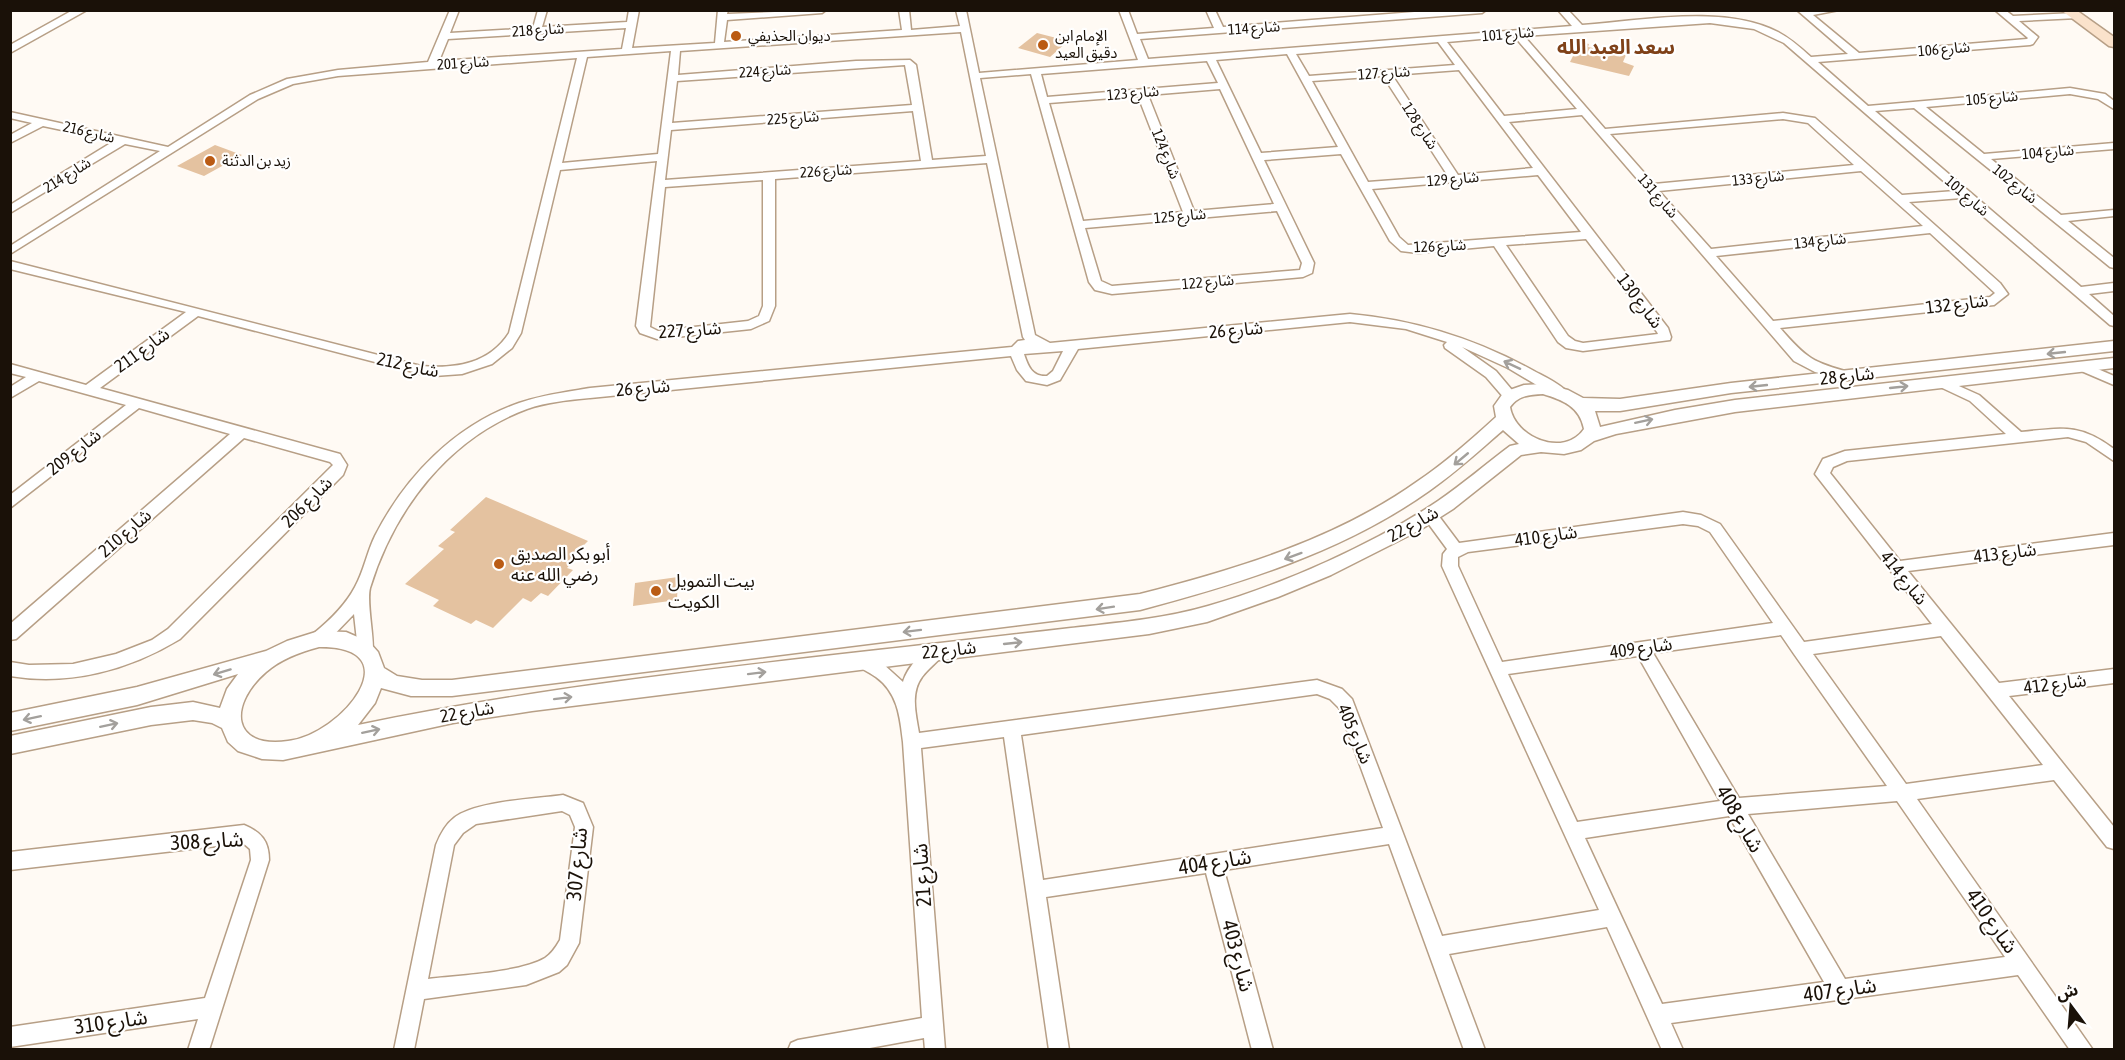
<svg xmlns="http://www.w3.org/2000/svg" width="2125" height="1060" font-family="'Asap Condensed','Noto Sans Arabic',sans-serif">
  <rect width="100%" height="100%" fill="#fffaf4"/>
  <g fill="#e4c2a0">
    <polygon points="1037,33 1068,41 1050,57 1018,48"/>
    <polygon points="1571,40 1589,44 1588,47 1626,55 1623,62 1634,66 1629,76 1570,62 1574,54 1566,50"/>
    <polygon points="215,145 242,155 204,176 177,166"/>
    <polygon points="486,497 588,541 570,559 574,560 567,568 573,570 548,596 541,593 531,602 523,598 493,628 476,620 471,624 433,606 439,600 405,584 444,549 438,546 455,532 450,530"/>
    <polygon points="678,577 677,600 633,606 635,583"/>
  </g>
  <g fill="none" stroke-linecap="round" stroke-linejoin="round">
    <g stroke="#b79f86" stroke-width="3">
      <g id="minor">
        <path d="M450,10H459L450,33L533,28L538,10H547L542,27L627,22L629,10H639L632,48L715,43L718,10H728L727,14L826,10L822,13L727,20L724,42L902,30L899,10H909L911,30L960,26L956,10H966L979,73L1138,60L1119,10H1128L1137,34L1214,28L1206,10H1215L1223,27L1440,10H1486L1482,13L1140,39L1148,59L1572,26L1558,10H1568L1582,25C1640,21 1724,4 1778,32C1791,39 1801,48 1811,57L1848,54L1797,10H1839L1813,15L1859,53L2027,39L2028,38L1995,10H2005L2013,16L2075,13L2078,14V18L2019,21L2038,37L2033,44L2030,45L1818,62L1868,106L2070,88L2105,94L2114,101V109L2098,99L2070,94L1926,107L1984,154L2114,143V149L1991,159L2061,215L2114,210V216L2068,221L2114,258V268L2110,267L1914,108L1875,111L2081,287L2114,283V291L2089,294L2114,316V326L2110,325L1962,198L1909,202L2000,283L2008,294L1994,305L1780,328C1807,359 1812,362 1852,373L1854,376L1847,380L1815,372L1794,361L1582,115L1509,122L1668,328L1671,337L1670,340L1583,351L1566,348L1558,342L1494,246L1418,253L1401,251L1390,241L1341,154L1264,160L1314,263L1312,273L1303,277L1112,294L1095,290L1089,282L1031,74L980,78L1035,335L1050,343L1350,314C1416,320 1476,339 1534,371C1545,377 1561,384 1569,394L1567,397H1557L1508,368L1462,347L1496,371L1517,396L1510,401L1505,399L1486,377L1445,348L1444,345L1447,342L1406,329L1350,322L1078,349L1060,380L1047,385L1026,381L1017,370L1011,356L590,398C569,400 547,402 527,409C449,438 394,509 370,588C366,603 376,646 372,655L366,657L360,655L358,650L354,614L325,644L319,646L313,644L311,639L313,634C329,621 345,606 355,587C364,571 367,552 375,536C405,477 455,425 519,403C542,395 566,392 590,388L1012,347L1018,341L1025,340L1023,337L987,163L775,179V306L769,321L751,329L657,339L640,333L636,326L657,161L560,170L521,333L512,348L492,364L462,374L434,376L421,374L198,316L100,388L340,454L347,465L343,475L180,639C129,670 70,686 10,676V662L29,665L73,664L116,654L152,640L168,629L333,465L330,462L244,438L16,639L10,640V624L230,434L139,408L10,508V495L126,405L39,381L10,398V387L26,377L10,373V364L86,385L186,312L10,269V261L421,366C455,369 489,364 509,333L577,58L338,76L293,84L258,99L10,254V246L160,151L125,144L10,213V205L114,141L43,126L10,143V135L32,123L10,118V112L168,147L250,95L287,79L338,70L428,62ZM1710,23L1754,29L1784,43L1955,191L1902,195L1815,118L1783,113L1605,129L1524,36ZM626,28L622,49L439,61L448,39ZM961,32L986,156L932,160L916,65L910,60L856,61L678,75L680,51ZM1514,36L1577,109L1504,116L1447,42ZM1438,42L1455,65L1309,76L1296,54ZM671,51L658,154L562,163L587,57ZM1287,54L1338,147L1261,153L1216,60ZM1207,61L1218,83L1047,97L1041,74ZM905,65L912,105L672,123L677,81ZM1459,70L1533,168L1458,175L1392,75ZM1383,76L1448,176L1368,182L1312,81ZM1220,89L1274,204L1194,211L1148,95ZM1138,96L1183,212L1083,221L1049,103ZM913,111L921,161L665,180L671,130ZM1783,119L1808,123L1854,165L1654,184L1610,134ZM1861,171L1923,226L1711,249L1659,191ZM1538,175L1581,232L1408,245L1399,237L1372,189ZM763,180V306L759,316L748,321L658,331L650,327L665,187ZM1277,211L1302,263L1300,270L1112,286L1101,281L1085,228ZM1930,233L1995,293L1990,297L1773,321L1716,256ZM1586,239L1657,332L1658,334L1583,343L1575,341L1568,336L1506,245ZM1063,351L1053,371L1047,376C1032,377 1028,366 1024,354Z"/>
        <polygon points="2084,363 2114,376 2114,385 2079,370 2077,367 2079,364"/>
        <path d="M1941,378L1979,395L2021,432C2062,428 2079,423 2114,449V461L2086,442L2068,437L1847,461L1833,467L1830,473L1900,561L2114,533V545L1908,571L1999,683L2114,669V683L2009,696L2114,827V849L2107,847L2054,780L1917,799L2093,1050H2070L2018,975L1671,1023L1683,1050H1662L1607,927L1449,954L1485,1050H1464L1389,844L1224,870L1273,1050H1252L1206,873L1046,897L1069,1050H1049L1004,737L921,748L945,1050H925L924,1038L859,1050H788L791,1043L798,1040L922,1018L903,742C900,717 898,693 876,677C869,672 858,668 854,660L856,655L862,653L882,663L903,682C907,668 927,641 943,646L945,651C940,661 929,667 922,677C910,693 916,715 919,733L1317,680L1342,689L1352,699L1442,936L1599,910L1442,566L1443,554L1447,549L1425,519L1423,515L1425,511H1435L1459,543L1683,512L1701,515L1720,524L1804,642L1932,624L1815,474L1823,459L1845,451L2006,434L1970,401L1936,385L1934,382ZM1683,524L1698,526L1710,532L1773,623L1502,662L1458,566V557L1468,552ZM1781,635L1794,654L1887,786L1739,798L1653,653ZM1941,636L2043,765L1906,784L1813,654ZM1638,656L1720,801L1577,822L1508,674ZM1317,694L1330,699L1339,708L1383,828L1043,880L1021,735ZM1897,801L2005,957L1845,979L1748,814ZM1729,816L1824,982L1662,1004L1585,838Z"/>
        <path d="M563,795L583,803L593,827L579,943L567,965L559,972L526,985L424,999L414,1050H394L436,845C440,835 445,825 454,818C475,801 535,799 563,795ZM562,811L570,815L575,827L560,940C556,947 551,954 545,958C519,973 459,975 428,979L454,845L463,833L476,824Z"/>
        <path d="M244,825C261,832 269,841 269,860L209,1050H188L198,1019L10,1047V1027L205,998L251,860L250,849L243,843L10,870V852Z"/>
      </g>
    </g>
    <g stroke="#b79f86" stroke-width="3">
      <g id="tertiary">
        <polygon points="73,10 87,10 10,53 10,45"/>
        <path d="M2114,341V351L1731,393L1620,411H1595L1600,427L1675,410L1735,400L2114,358V368L1735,412L1616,434L1594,441L1581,450L1564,454L1541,452L1521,455L1453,509L1420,530L1331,575L1278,597L1207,622L1149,634L532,711L453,723L283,760L262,759L238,751L228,742L222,728L212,723L193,720L151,725L10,754V736L151,707L193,702L220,708L227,689L238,674L137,705L10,731V713L137,687L266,651L287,641L319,631L346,632L369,642L378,652L384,668L397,676L422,680H452L1140,594C1237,569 1335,540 1418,481C1446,462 1471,440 1496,417L1494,406L1504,392L1524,385L1543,384L1568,390L1583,398L1620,399L1731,383ZM1543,394C1563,400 1580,407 1584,429C1564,458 1515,438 1510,407C1519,395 1529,395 1543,394ZM1503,430L1519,444L1510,446C1486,464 1463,484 1438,501C1374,544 1282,585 1208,606C1163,619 1116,623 1071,628C1019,634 966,640 914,646C728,667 541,687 358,725L375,703L381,688L411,696H452L1140,610C1241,583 1343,552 1429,491C1456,472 1479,451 1503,430ZM319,647C413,646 342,735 288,741C230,749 229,704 266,672C281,659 300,652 319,647Z"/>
      </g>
    </g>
    <g stroke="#b79f86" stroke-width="3">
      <polygon id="secondary" points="2061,10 2076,10 2114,37 2114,47 2109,46"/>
    </g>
    <use href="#minor" fill="#fff" fill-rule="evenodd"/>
    <use href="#tertiary" fill="#fff" fill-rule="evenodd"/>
    <use href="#secondary" fill="#fae2cb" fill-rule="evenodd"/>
  </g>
  <defs><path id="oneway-shaft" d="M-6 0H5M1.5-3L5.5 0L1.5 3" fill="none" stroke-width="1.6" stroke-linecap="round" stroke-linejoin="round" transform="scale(1.5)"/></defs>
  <g stroke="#a3a09c">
    <use href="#oneway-shaft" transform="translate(2056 353) rotate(174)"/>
    <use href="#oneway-shaft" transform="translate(1512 365) rotate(-155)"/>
    <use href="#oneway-shaft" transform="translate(1758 386) rotate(174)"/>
    <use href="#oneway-shaft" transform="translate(1899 387) rotate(-6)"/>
    <use href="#oneway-shaft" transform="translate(1644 421) rotate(-12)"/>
    <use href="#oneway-shaft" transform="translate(1461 459) rotate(140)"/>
    <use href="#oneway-shaft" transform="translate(1293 556) rotate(160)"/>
    <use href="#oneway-shaft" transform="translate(1105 608) rotate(171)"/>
    <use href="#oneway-shaft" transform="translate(912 631) rotate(173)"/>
    <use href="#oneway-shaft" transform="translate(1013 643) rotate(-6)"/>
    <use href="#oneway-shaft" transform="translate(222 672) rotate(163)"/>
    <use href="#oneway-shaft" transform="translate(757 673) rotate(-7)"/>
    <use href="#oneway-shaft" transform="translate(563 698) rotate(-7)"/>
    <use href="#oneway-shaft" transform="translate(32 718) rotate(168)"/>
    <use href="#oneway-shaft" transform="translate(109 725) rotate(-12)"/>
    <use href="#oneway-shaft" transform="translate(371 731) rotate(-12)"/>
  </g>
  <g fill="#ba5b14" stroke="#fff" stroke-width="2">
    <circle cx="736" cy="36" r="6"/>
    <circle cx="1043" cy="45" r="6"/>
    <circle cx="210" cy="161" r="6"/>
    <circle cx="499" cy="564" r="6"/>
    <circle cx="656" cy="591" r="6"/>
  </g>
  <g text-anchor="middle" stroke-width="4.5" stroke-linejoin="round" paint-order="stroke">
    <g font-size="15" fill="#1a1108" stroke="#fff">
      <text transform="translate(1254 28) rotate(-4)" y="5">شارع 114</text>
      <text transform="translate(538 30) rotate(-4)" y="5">شارع 218</text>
      <text transform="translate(1508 34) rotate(-5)" y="5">شارع 101</text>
      <text transform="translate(1944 49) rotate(-5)" y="5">شارع 106</text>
      <text transform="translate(463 63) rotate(-4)" y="5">شارع 201</text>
      <text transform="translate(765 71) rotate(-4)" y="5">شارع 224</text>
      <text transform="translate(1384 73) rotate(-4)" y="5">شارع 127</text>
      <text transform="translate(1133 93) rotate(-5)" y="5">شارع 123</text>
      <text transform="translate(1992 98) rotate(-5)" y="5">شارع 105</text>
      <text transform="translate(793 118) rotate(-4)" y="5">شارع 225</text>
      <text transform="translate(1420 126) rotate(57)" y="5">شارع 128</text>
      <text transform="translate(89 132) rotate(13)" y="5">شارع 216</text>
      <text transform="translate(2048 152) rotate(-5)" y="5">شارع 104</text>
      <text transform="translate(1166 154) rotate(68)" y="5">شارع 124</text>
      <text transform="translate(826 171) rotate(-4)" y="5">شارع 226</text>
      <text transform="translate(67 175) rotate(-32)" y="5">شارع 214</text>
      <text transform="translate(1758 178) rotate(-6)" y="5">شارع 133</text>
      <text transform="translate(1453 179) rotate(-5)" y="5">شارع 129</text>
      <text transform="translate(2015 184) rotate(39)" y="5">شارع 102</text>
      <text transform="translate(1658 196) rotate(49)" y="5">شارع 131</text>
      <text transform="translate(1967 196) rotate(41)" y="5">شارع 101</text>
      <text transform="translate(1180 216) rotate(-5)" y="5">شارع 125</text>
      <text transform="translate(1820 241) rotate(-6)" y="5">شارع 134</text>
      <text transform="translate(1440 246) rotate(-3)" y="5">شارع 126</text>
      <text transform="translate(1208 282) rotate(-5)" y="5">شارع 122</text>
    </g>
    <g font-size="15" fill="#1a1108" stroke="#fff" text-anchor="start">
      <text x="748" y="41">ديوان الحذيفي</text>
      <text x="1055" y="41">الإمام ابن<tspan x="1055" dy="17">دقيق العيد</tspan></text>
      <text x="222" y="166">زيد بن الدثنة</text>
    </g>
    <g font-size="18" fill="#1a1108" stroke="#fff">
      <text transform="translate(1640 301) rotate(53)" y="6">شارع 130</text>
      <text transform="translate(1957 304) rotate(-7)" y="6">شارع 132</text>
      <text transform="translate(690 330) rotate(-4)" y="6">شارع 227</text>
      <text transform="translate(1236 330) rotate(-5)" y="6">شارع 26</text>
      <text transform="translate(142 350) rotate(-36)" y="6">شارع 211</text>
      <text transform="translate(408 365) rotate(12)" y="6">شارع 212</text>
      <text transform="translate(1847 376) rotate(-6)" y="6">شارع 28</text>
      <text transform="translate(643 388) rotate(-5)" y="6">شارع 26</text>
      <text transform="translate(74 452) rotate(-38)" y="6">شارع 209</text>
      <text transform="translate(307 502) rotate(-45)" y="6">شارع 206</text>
      <text transform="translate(1413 524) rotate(-29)" y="6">شارع 22</text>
      <text transform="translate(125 533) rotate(-41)" y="6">شارع 210</text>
      <text transform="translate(1546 536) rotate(-8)" y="6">شارع 410</text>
      <text transform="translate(2005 553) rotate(-7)" y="6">شارع 413</text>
      <text transform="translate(1904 578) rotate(51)" y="6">شارع 414</text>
      <text transform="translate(1641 648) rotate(-8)" y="6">شارع 409</text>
      <text transform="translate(949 650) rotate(-6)" y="6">شارع 22</text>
      <text transform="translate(2055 684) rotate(-7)" y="6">شارع 412</text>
      <text transform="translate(467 712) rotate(-10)" y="6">شارع 22</text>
      <text transform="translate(1355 734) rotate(67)" y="6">شارع 405</text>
    </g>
    <g font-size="18" fill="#1a1108" stroke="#fff" text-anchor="start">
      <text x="511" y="560">أبو بكر الصديق<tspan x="511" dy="21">رضي الله عنه</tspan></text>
      <text x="668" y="587">بيت التمويل<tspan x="668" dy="21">الكويت</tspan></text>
    </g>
    <g font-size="20" font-weight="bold" fill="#7f4118" stroke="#fff">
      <text x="1616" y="54">سعد العبد الله</text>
    </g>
    <g font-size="21" fill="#1a1108" stroke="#fff">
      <text transform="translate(1740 819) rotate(60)" y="7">شارع 408</text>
      <text transform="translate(207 841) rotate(-3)" y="7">شارع 308</text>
      <text transform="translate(1215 862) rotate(-9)" y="7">شارع 404</text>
      <text transform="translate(577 864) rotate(-85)" y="7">شارع 307</text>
      <text transform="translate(922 875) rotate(-94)" y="7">شارع 21</text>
      <text transform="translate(1992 921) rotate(55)" y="7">شارع 410</text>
      <text transform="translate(1238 956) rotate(75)" y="7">شارع 403</text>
      <text transform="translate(1840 990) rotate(-8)" y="7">شارع 407</text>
      <text transform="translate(111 1022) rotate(-8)" y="7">شارع 310</text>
    </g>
  </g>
  <rect width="2125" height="1060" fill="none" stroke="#1a1108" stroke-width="24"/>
  <g transform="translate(2071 1006) rotate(344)" stroke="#ffffff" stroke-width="4.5" paint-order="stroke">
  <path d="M0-4.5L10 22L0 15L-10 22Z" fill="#1a1108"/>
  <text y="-9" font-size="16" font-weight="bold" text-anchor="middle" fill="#1a1108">ش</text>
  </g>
</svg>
